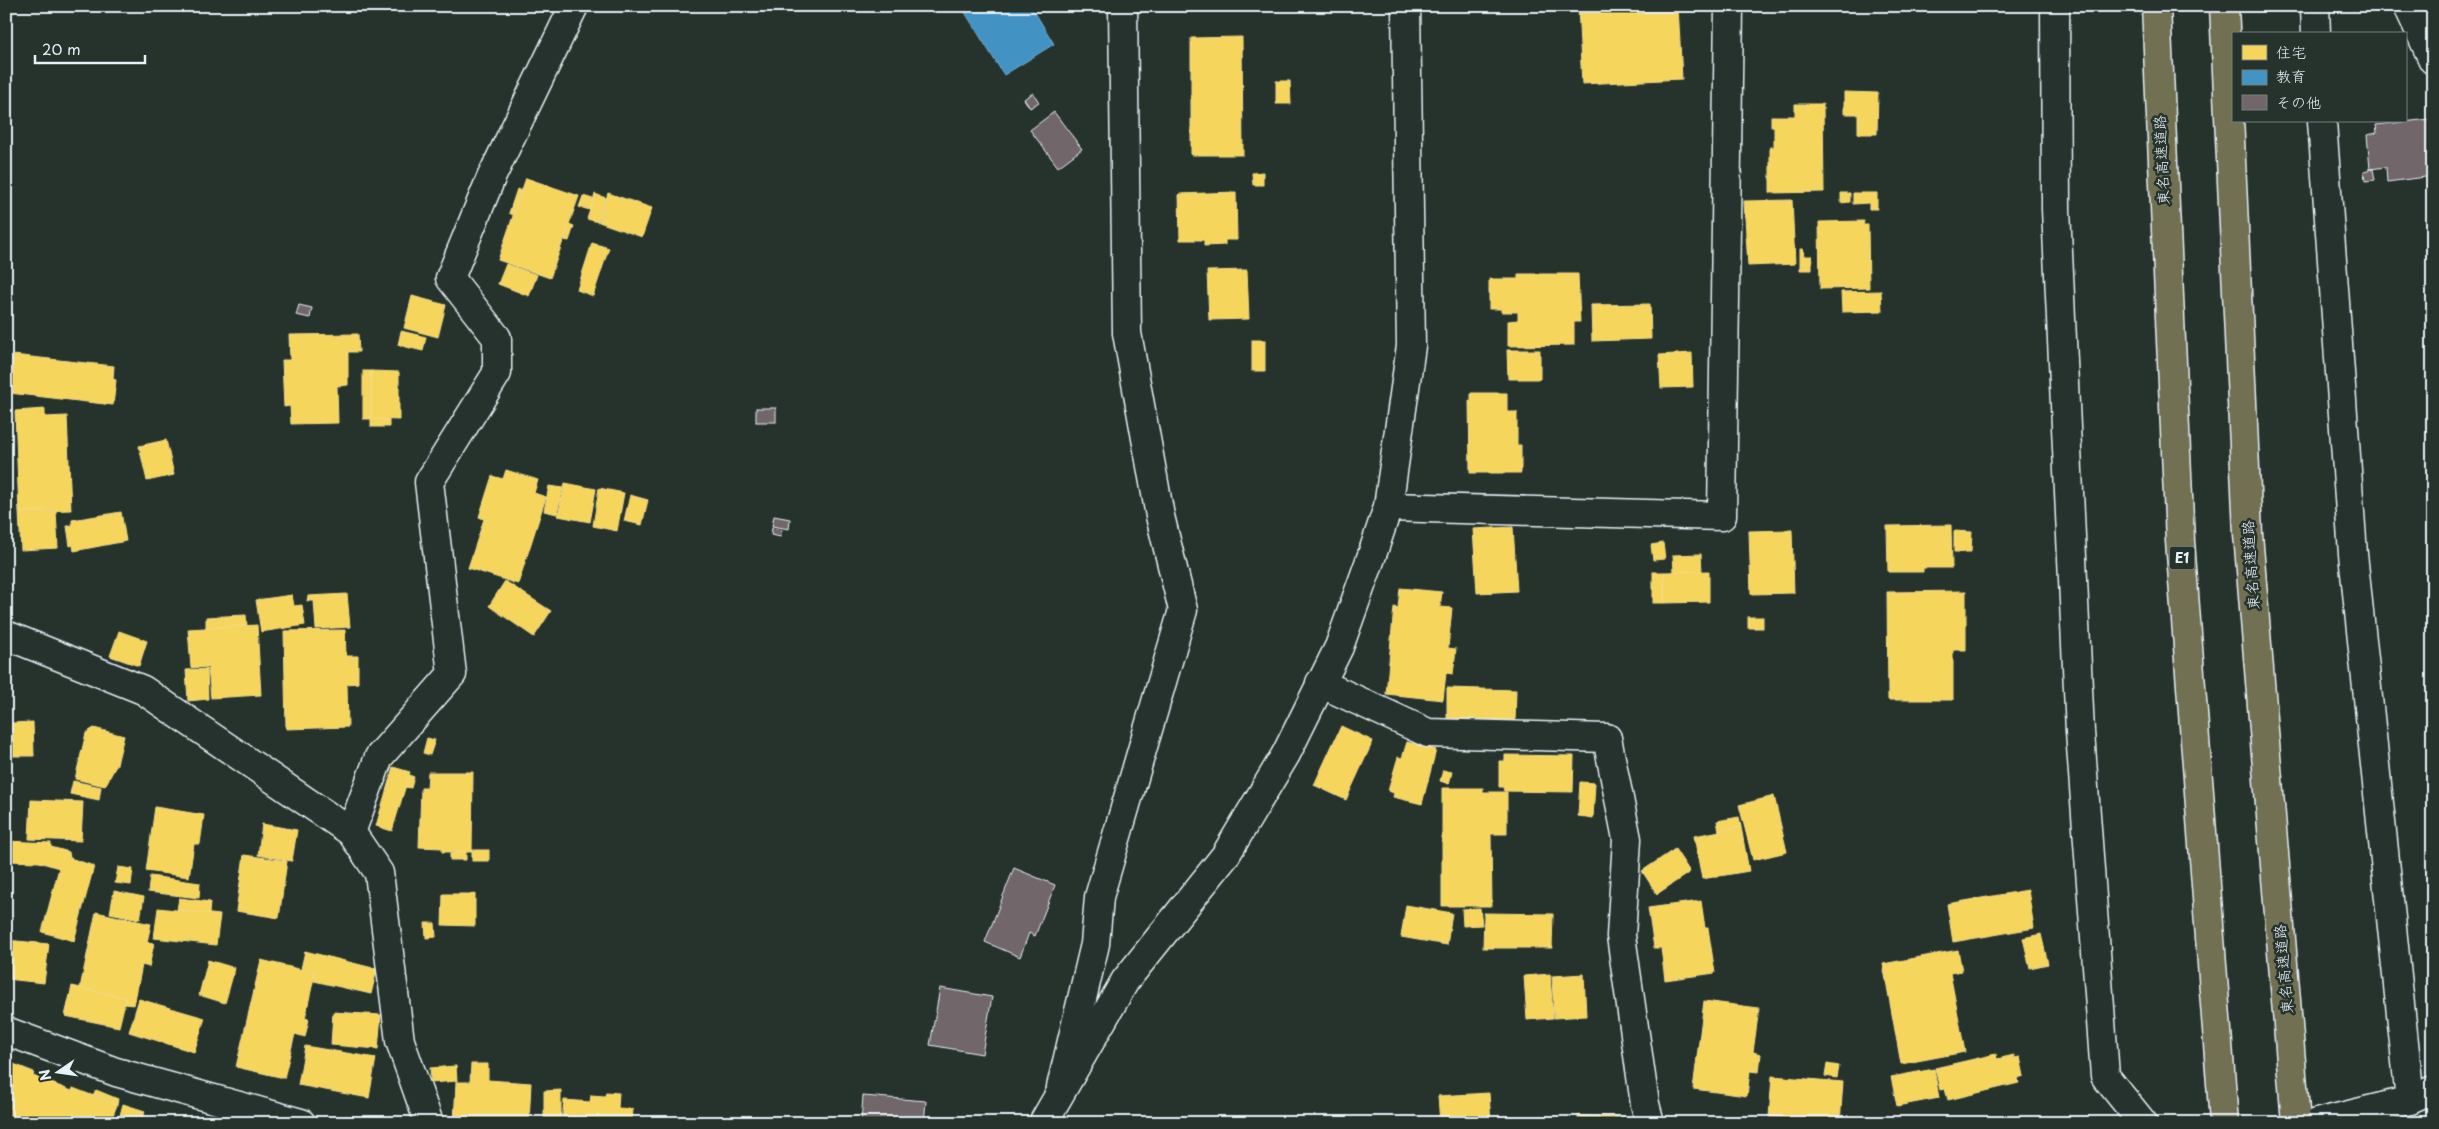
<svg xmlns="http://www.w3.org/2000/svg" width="2439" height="1129" font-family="'Playpen Sans','Klee One',sans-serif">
  <rect width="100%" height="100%" fill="#26332d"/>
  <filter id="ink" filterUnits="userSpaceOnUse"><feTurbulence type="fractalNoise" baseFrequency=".02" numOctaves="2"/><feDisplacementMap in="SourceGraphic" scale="10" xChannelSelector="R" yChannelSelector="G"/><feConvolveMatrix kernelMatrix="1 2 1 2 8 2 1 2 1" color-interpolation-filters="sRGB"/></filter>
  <g filter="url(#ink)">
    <g fill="#f6d55c" stroke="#f2dd8b">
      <polygon points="1578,6 1678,6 1682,79 1582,84"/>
      <polygon points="1242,37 1243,155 1191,155 1191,38"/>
      <polygon points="1276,81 1290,81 1291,104 1276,104"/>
      <polygon points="1844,92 1878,93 1877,134 1858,134 1858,114 1844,114"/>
      <polygon points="1795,104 1823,104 1824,192 1770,193 1770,147 1774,147 1774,127 1771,127 1771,116 1795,116"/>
      <polygon points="1263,172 1263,185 1253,185 1252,173"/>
      <polygon points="526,178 579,196 550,278 498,260"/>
      <polygon points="517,189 521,191 513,215 509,213"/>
      <polygon points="1236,192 1237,240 1225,240 1225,245 1204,246 1204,240 1180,240 1179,194"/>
      <polygon points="608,193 652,208 642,237 599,222"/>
      <polygon points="1841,193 1850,193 1850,202 1841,203"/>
      <polygon points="1853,193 1877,193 1877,209 1869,209 1869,203 1853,204"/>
      <polygon points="595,194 606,198 598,222 587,219"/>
      <polygon points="583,196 593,199 590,210 579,207"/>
      <polygon points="1792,200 1795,264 1748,266 1744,201"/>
      <polygon points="1864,221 1863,225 1868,225 1869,288 1820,289 1819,222"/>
      <polygon points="569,224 574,226 569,241 564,240"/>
      <polygon points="592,243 609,248 593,296 577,290"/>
      <polygon points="1800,249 1803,249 1804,256 1812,256 1812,270 1800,270"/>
      <polygon points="506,264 537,275 529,296 498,284"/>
      <polygon points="1247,270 1249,319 1209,320 1207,271"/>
      <polygon points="1518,274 1578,274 1580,322 1574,322 1574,345 1508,346 1508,321 1518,320 1518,312 1501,312 1501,309 1489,309 1489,279 1518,279"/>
      <polygon points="1881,291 1882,311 1842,312 1841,292"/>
      <polygon points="412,296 446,305 438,337 404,328"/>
      <polygon points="1650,304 1651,339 1592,341 1591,305"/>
      <polygon points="401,331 426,337 423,351 398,345"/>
      <polygon points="358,334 359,352 348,352 348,385 337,386 338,423 291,424 290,406 284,407 282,360 290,360 289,335"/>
      <rect x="1252" y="340" width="13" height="31"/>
      <polygon points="1507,350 1540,350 1540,379 1508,379"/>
      <polygon points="1692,353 1693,387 1661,388 1659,355"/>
      <polygon points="13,355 114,366 113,379 116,380 113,405 9,393"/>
      <rect x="363" y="371" width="8" height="48"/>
      <polygon points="371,371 399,372 399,420 371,419"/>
      <polygon points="1471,393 1507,393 1507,412 1517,412 1517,445 1521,445 1521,473 1470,473 1469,400 1471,401"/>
      <polygon points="45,409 45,417 67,416 71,510 19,512 15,411"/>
      <polygon points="371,419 389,420 389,427 371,427"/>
      <polygon points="166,440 174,475 147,481 139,446"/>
      <polygon points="506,470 538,480 534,493 546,497 518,584 468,568 484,519 479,517 492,476 503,479"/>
      <polygon points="565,483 596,489 590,522 558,516"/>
      <polygon points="549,486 563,488 557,514 544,511"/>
      <polygon points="599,488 624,493 617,531 593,526"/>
      <polygon points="630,495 648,500 642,525 624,521"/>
      <polygon points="56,511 58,548 21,550 19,512"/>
      <polygon points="121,512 126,541 74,551 73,545 70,546 67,526 72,526 72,520"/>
      <polygon points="1951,525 1952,568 1923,568 1923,572 1888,572 1887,526"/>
      <polygon points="1513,527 1517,591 1477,593 1473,529"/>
      <polygon points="1792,530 1794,593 1751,594 1749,531"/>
      <polygon points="1954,531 1972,532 1971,552 1954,552"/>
      <polygon points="1663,543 1665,559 1653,560 1651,545"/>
      <polygon points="1701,554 1702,572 1674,572 1673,555"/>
      <polygon points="1709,571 1709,602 1664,603 1664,572"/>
      <rect x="1653" y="572" width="11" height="31"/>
      <polygon points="505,581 551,611 534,637 489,606"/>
      <polygon points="1400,588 1442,592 1440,607 1452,608 1448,648 1456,649 1453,674 1446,673 1443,700 1386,694 1394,607 1398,608"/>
      <polygon points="1966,591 1966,650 1953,650 1953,700 1888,700 1887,592"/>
      <polygon points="347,594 350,627 316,629 314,601 307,601 308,596"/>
      <polygon points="292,595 294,606 302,605 305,625 261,632 256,600"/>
      <polygon points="246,615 247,626 206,628 206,617"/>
      <rect x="1748" y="617" width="15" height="11"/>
      <polygon points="257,625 261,695 211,698 208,667 191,668 188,629"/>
      <polygon points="345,630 346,656 358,656 358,683 347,684 348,727 286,729 284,631"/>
      <polygon points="119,631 147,641 139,666 110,656"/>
      <polygon points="207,669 208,699 188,701 186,670"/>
      <polygon points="1447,688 1516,690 1515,722 1447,719"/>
      <polygon points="33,722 34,756 12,756 12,723"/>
      <polygon points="1341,726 1373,741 1346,800 1314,785"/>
      <polygon points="94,728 124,736 117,764 105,786 75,779 86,733"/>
      <polygon points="427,738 435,740 430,755 423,753"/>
      <polygon points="1407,742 1436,750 1422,804 1393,797 1394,793 1388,791 1398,757 1402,758"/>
      <polygon points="1505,755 1574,756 1573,792 1504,791 1503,787 1499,787 1499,761 1505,761"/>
      <polygon points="393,767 410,772 392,831 376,826"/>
      <polygon points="6,770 9,770 6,827"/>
      <polygon points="1443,770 1452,772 1449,784 1440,781"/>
      <polygon points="428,772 473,772 472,852 442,852 442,848 419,847 421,788 427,788"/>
      <polygon points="409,775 414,777 411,788 405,787"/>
      <polygon points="73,781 101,787 99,800 70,794"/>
      <polygon points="1580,782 1595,783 1593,818 1578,816"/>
      <polygon points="1442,788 1483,788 1483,792 1507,792 1507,834 1491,834 1492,906 1442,906"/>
      <polygon points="1774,796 1787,852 1753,860 1739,805"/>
      <polygon points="31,800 83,802 81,841 29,839"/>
      <polygon points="155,807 204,815 200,844 194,844 189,877 146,871"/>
      <polygon points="1739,817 1741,827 1719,831 1717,821"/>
      <polygon points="262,824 297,830 292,861 258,855"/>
      <polygon points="1741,827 1749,871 1702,879 1694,836"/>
      <polygon points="6,841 51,843 51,847 69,852 70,858 94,866 74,941 42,932 59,868 39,862 6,861"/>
      <polygon points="1675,849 1690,872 1657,894 1642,871"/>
      <rect x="472" y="850" width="17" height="11"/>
      <polygon points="466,852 466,860 450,860 450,853"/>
      <polygon points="244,855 287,861 279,918 236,911"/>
      <polygon points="118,867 133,869 131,885 115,883"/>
      <polygon points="150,876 200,883 199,898 148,892"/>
      <polygon points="2028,890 2034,928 1953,942 1947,904"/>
      <polygon points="114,891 144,897 140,919 110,913"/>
      <polygon points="443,894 475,894 475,926 442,925"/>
      <polygon points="179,898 210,902 209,914 177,910"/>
      <polygon points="1701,901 1705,928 1708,928 1715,973 1665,980 1661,948 1654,948 1648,908"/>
      <polygon points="1406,905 1452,913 1447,945 1401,937"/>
      <polygon points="158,908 220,915 216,945 154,938"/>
      <polygon points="1480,908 1482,925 1463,926 1462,909"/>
      <polygon points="96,912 151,924 147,942 154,943 149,967 142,965 134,1005 124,1004 126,998 80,988"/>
      <polygon points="1484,913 1553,914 1552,948 1483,948"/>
      <polygon points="425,923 435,923 436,937 426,938"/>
      <polygon points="2041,934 2048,964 2030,968 2023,938"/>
      <polygon points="6,940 49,944 44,983 6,979"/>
      <polygon points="1958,950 1962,971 1950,973 1965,1052 1901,1064 1883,964"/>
      <polygon points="305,951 377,969 371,994 314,981 315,973 301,969"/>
      <polygon points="208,960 235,968 225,1003 199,995"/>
      <polygon points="261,960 315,973 305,1018 309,1019 305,1037 295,1034 284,1078 236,1067"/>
      <polygon points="1550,974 1553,1018 1527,1020 1524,976"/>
      <polygon points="1584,974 1586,1016 1554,1018 1552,976"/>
      <polygon points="72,986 126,998 119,1027 65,1016"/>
      <polygon points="139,999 205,1018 194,1052 129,1032"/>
      <polygon points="1704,1001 1759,1008 1753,1052 1761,1054 1759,1072 1750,1071 1747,1096 1693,1089"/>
      <polygon points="333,1012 381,1015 378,1049 331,1045"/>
      <polygon points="305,1046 376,1058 369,1098 298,1085"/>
      <polygon points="1996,1054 1997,1059 2014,1055 2014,1058 2020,1057 2024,1076 2018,1078 2019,1083 1948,1100 1945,1089 1940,1090 1935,1068"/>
      <polygon points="6,1061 34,1072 33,1076 72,1091 73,1088 117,1105 110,1123 6,1123"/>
      <polygon points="471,1064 488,1064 488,1080 531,1083 529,1123 454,1123 456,1082 470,1082"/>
      <polygon points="1827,1064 1839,1066 1837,1078 1825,1076"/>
      <polygon points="456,1066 457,1081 431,1083 430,1068"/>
      <polygon points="1934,1069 1939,1098 1897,1106 1891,1077"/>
      <polygon points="1772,1076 1843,1082 1840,1123 1769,1117"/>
      <polygon points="96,1090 118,1099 117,1105 93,1095"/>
      <polygon points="561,1090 561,1123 544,1123 544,1091"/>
      <polygon points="606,1092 619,1093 618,1108 633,1109 632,1123 562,1123 564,1100 590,1102 591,1095 605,1096"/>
      <polygon points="1489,1093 1491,1123 1440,1123 1438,1096"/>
      <polygon points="123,1104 145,1111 142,1123 118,1123"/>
      <polygon points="1578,1116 1626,1117 1626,1123 1578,1123"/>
    </g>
    <polygon fill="#4393c3" stroke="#74afd3" points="961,6 1031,6 1054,44 1004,75"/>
    <g fill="#71666a" stroke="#e8f1f8">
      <polygon points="1033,93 1039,102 1030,108 1024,99"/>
      <polygon points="1054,112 1082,149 1058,167 1030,130"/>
      <polygon points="2430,119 2433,132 2433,176 2387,182 2386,167 2370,169 2367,135 2377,133 2376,125"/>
      <polygon points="2373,169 2375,180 2365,181 2364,171"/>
      <polygon points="299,305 312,308 310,318 296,315"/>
      <rect x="756" y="408" width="20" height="14"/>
      <polygon points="774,516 790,519 789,529 772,526"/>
      <polygon points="772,528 782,530 781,537 771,535"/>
      <polygon points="1014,868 1055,885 1035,936 1029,933 1020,957 985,942"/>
      <polygon points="940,988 992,997 982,1054 930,1045"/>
      <polygon points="863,1096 926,1101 924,1123 861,1123"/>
    </g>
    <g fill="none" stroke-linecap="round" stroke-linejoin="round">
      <g stroke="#e8f1f8" stroke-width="31">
        <g id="street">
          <polyline points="2055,6 2056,209 2080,732 2105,1076 2143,1123"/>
          <polyline points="2315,6 2316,34"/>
          <polyline points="2408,6 2433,60"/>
          <polyline points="2322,121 2353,554 2410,1100"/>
          <polyline points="1388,507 1722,516 1729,6"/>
          <polyline points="6,635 143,690 351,832 379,873 400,1041 429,1123"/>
          <polyline points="1320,683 1428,733 1607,738 1627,839 1621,936 1645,1104 1650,1123"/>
          <polyline points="351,832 379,757 452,674 429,482 497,373 497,338 450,278 491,178 574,6"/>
          <polyline points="1061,1087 1095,944 1099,897 1183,610 1160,516 1127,333 1123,6"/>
        </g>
      </g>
      <g stroke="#e8f1f8" stroke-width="31">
        <g id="secondary">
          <polyline points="6,1031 116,1072 301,1123"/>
          <polyline points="1043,1123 1125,981 1225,856 1286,754 1339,647 1372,555 1388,507 1411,346 1406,6"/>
          <polyline points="2316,1123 2410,1100 2433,1090"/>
        </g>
      </g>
      <g stroke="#e8f1f8" stroke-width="31">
        <g id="highway">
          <polyline points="2156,6 2180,541 2224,1123"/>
          <polyline points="2224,6 2248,534 2296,1123"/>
        </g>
      </g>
      <use href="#street" stroke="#26332d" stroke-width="28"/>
      <use href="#secondary" stroke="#26332d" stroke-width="28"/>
      <use href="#highway" stroke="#716f52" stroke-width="28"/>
    </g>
  </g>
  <g text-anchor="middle" stroke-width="5" stroke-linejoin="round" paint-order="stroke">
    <rect fill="#26332d" stroke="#aeb8bb" stroke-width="1" x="2169.5" y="546.5" width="25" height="23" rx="4"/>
    <g font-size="14" font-weight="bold" fill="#e8f1f8">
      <text x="2182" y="563">E1</text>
    </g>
    <g font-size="15" fill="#e8f1f8" stroke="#26332d">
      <text transform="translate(2162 160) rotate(-93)" y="5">東名高速道路</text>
      <text transform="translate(2251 565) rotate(-94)" y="5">東名高速道路</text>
      <text transform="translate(2284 969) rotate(-95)" y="5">東名高速道路</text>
    </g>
  </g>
  <rect width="2439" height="1129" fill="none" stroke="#26332d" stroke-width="25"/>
  <rect x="12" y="12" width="2414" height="1104" fill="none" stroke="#e8f1f8" stroke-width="2" filter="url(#ink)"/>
  <rect x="2232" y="32" width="175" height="90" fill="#26332d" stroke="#747f7e"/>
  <rect x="2242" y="45" width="25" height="15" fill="#f6d55c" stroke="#747f7e"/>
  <text x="2276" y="58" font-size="15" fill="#e8f1f8">住宅</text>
  <rect x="2242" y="70" width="25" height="15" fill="#4393c3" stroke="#747f7e"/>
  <text x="2276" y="82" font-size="15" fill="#e8f1f8">教育</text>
  <rect x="2242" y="95" width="25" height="15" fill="#71666a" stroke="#747f7e"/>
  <text x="2276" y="108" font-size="15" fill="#e8f1f8">その他</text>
  <g transform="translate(58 1072) rotate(257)" stroke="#26332d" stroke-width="4" paint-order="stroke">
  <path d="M0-4L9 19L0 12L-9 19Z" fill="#e8f1f8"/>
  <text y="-8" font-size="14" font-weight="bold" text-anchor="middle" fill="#e8f1f8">N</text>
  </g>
  <path d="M35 55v8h110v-8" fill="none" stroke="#e8f1f8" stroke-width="2.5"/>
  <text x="42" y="55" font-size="15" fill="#e8f1f8" stroke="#26332d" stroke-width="4" paint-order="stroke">20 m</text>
</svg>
